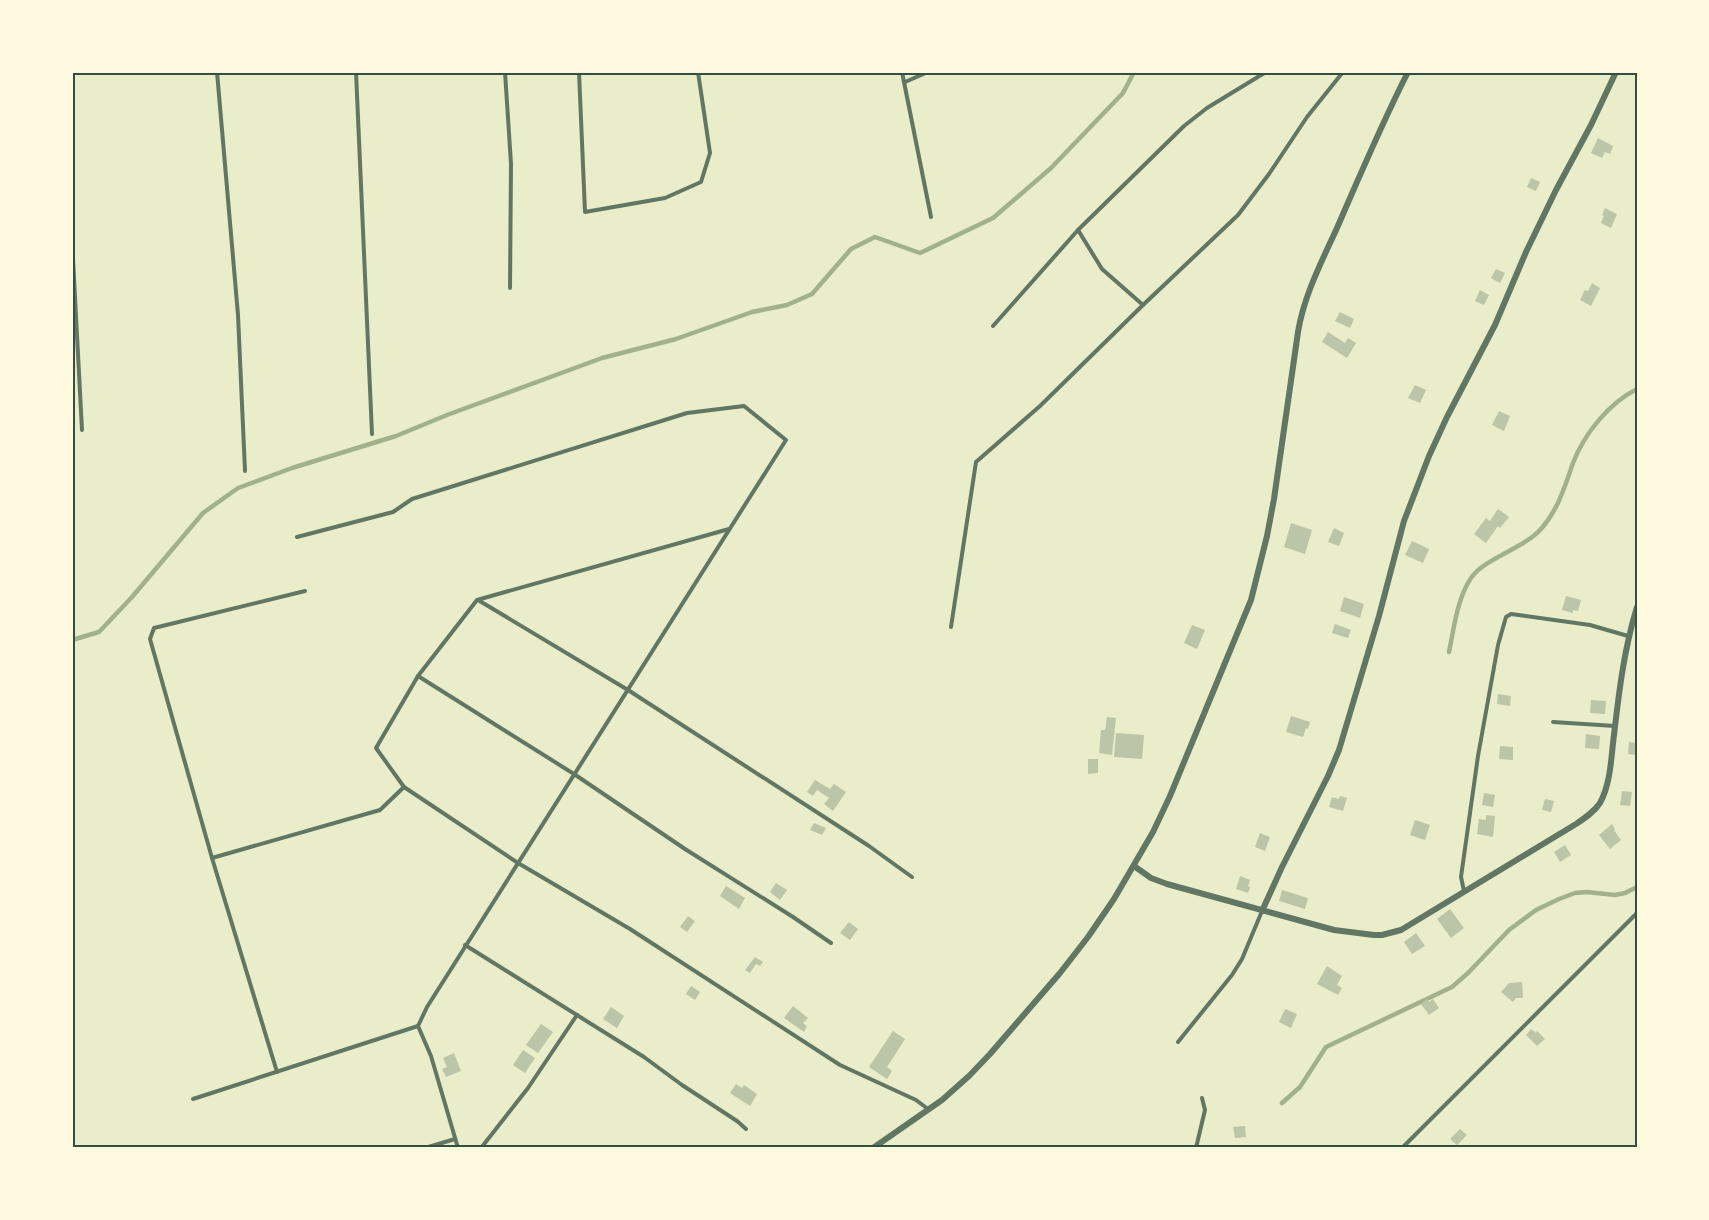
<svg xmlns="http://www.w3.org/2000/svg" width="1709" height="1220" font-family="'DM Sans',sans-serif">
  <rect width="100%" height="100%" fill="#e9edc9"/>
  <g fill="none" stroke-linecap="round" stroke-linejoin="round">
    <g stroke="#a3b18a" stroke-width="4.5">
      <polyline points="72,640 99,632 132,597 203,513 238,488 292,468 396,436 447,415 602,358 676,339 752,312 787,305 812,294 851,249 875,237 920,253 993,218 1051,168 1123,93 1134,72"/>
      <path d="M1449,652C1454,628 1457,599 1471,578C1485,558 1523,549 1541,529C1558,510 1565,486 1573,463C1584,434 1609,403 1637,389"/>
      <polyline points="1282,1103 1300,1087 1326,1047 1452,987 1468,973 1509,930 1536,910 1559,899 1575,893 1587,892 1615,895 1625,893 1637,887"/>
    </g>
  </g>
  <g fill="#bcc5a7">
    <polygon points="1598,138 1613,146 1610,154 1605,152 1602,158 1591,153"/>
    <polygon points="1531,178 1540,182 1536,191 1527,187"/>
    <polygon points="1605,208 1617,214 1611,228 1601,223 1604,216 1602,215"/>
    <polygon points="1496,269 1505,273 1500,283 1491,278"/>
    <polygon points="1592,283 1600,288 1591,306 1580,300 1585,290 1588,291"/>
    <polygon points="1480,290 1489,295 1484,305 1475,301"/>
    <polygon points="1340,312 1354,319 1350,328 1335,321"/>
    <polygon points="1328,332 1345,343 1348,338 1356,343 1347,358 1322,342"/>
    <polygon points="1415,385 1426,390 1420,403 1408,398"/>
    <polygon points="1499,411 1510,416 1504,431 1492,425"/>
    <polygon points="1498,509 1509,517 1500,528 1498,526 1486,543 1474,534 1486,518 1490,521"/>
    <polygon points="1291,523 1312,530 1305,554 1284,547"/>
    <polygon points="1334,528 1344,533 1339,546 1328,542"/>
    <polygon points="1412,541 1429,549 1423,563 1405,555"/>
    <polygon points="1566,596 1581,600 1578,611 1573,610 1573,613 1562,610"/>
    <polygon points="1344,597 1364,604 1360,618 1340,611"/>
    <polygon points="1335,624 1351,630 1348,638 1332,633"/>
    <polygon points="1192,625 1205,630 1197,649 1184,643"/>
    <polygon points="1498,694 1511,696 1510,706 1497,704"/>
    <polygon points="1591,700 1606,701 1605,714 1590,713"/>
    <polygon points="1291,716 1310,722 1308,729 1306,728 1303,737 1286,732"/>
    <polygon points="1107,717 1116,718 1112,755 1099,753 1101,730 1105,730"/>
    <polygon points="1116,733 1144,735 1142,759 1114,757"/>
    <polygon points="1586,734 1600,736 1599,749 1585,748"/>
    <polygon points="1629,742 1637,743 1637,755 1628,754"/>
    <polygon points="1500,746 1513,747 1513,760 1499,759"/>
    <polygon points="1088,759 1098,759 1098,773 1088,774"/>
    <polygon points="815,780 830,789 834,784 846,792 833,811 824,804 829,798 817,790 813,796 807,792"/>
    <polygon points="1622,791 1632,792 1630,806 1620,805"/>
    <polygon points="1484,793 1495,795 1493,807 1482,805"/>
    <polygon points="1340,796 1347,798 1343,811 1329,807 1332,797 1339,799"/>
    <polygon points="1545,799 1554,801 1551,812 1542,810"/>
    <polygon points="1486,815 1495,816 1493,837 1477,834 1479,819 1486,820"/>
    <polygon points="1415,820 1430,825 1425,840 1410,835"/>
    <polygon points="814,823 826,828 822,835 810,830"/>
    <polygon points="1612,824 1615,829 1614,830 1621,840 1610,849 1599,835"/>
    <polygon points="1260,833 1270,837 1265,851 1255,847"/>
    <polygon points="1565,845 1571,855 1560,862 1554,852"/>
    <polygon points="1240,876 1250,880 1248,886 1250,887 1248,893 1236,889"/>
    <polygon points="776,883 787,890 780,900 770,892"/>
    <polygon points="726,886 745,898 739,909 720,896"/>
    <polygon points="1282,890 1308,898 1305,909 1279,901"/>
    <polygon points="1450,909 1464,928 1451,938 1437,919"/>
    <polygon points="688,916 695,921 687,932 680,927"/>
    <polygon points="849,922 858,929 850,940 840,933"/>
    <polygon points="1416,933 1425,946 1412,954 1404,942"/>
    <polygon points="755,957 763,962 760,966 756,964 750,973 745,970"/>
    <polygon points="1327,966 1342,976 1337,985 1342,988 1338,995 1317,984"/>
    <polygon points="1522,982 1523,998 1516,998 1513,1002 1501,992 1509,983"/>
    <polygon points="691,986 700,992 695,1000 686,994"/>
    <polygon points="1427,999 1429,1002 1433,999 1439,1008 1429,1015 1421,1004"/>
    <polygon points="793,1006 808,1018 803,1023 807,1026 804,1032 784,1018"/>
    <polygon points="611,1007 624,1016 617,1028 603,1019"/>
    <polygon points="1285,1009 1297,1014 1291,1028 1279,1022"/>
    <polygon points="541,1024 553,1032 538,1053 526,1045"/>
    <polygon points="1531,1029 1536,1033 1537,1031 1545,1039 1537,1046 1526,1035"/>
    <polygon points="893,1031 905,1039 887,1067 892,1071 887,1079 869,1067"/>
    <polygon points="523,1050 535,1058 525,1073 513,1065"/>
    <polygon points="454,1053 461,1071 446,1077 442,1069 447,1067 443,1058"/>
    <polygon points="736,1084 742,1088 744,1085 757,1094 750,1106 730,1093"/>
    <polygon points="1245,1126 1246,1137 1235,1138 1233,1127"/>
    <polygon points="1460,1129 1467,1135 1457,1145 1450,1139"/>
  </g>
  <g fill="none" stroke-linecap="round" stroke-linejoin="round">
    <g stroke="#617663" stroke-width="4">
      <polyline points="217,72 238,315 245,471"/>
      <polyline points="356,72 372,434"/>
      <polyline points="505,72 511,164 510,288"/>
      <polyline points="579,72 585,212 665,198 701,182 710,153 698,72"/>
      <polyline points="902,72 931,217"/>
      <polyline points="905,82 928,72"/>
      <polyline points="1078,230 1102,269 1143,305"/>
      <polyline points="72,240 82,430"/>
      <polyline points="993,326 1078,230 1184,126 1207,108 1266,72"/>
      <polyline points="729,529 477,600 418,676 376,748 404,787 518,863 630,929 840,1065 916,1100 928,1109"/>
      <polyline points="297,537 393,512 412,499 687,413 744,406 786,440 427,1007 418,1026 431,1056 458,1148"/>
      <polyline points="478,600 628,690 869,846 912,877"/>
      <polyline points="951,627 976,462 1040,406 1143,305 1238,215 1269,174 1307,117 1343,72"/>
      <polyline points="418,676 574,774 685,849 793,917 831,943"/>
      <polyline points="1553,722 1615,726"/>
      <polyline points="212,858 380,810 404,787"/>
      <polyline points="1464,891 1461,877 1478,756 1498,645 1506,617 1511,614 1590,625 1628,636"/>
      <polyline points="465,945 644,1057 682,1085 737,1121 746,1129"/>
      <polyline points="1178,1042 1232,975 1242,959 1262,911"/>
      <polyline points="277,1072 212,858 150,639 154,628 305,591"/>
      <polyline points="193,1099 418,1026"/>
      <polyline points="425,1148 455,1139"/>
      <polyline points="481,1148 528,1088 577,1015"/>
      <polyline points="1196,1148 1205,1110 1202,1098"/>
      <polyline points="1402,1148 1637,913"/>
    </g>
    <g stroke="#617663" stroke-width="6">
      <path d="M1134,866L1151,878L1167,884L1334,930L1374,935H1382L1401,930L1576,824C1585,818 1594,812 1600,803C1611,783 1611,757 1614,735C1619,692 1624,649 1637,607"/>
      <polyline points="1262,911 1282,867 1328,776 1339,750 1379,616 1404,521 1429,456 1447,417 1495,325 1526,252 1556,190 1591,125 1616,72"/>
      <path d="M873,1148L942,1100L969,1076L990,1054L1060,973L1088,937L1114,899L1153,832L1170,796L1251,600L1267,536L1274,499L1298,332C1304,295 1322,261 1337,228C1360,175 1382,123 1408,72"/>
    </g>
  </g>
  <rect width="1709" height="1220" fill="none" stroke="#fefae0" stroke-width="147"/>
  <rect x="74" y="74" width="1562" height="1072" fill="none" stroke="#344e41" stroke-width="2"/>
</svg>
